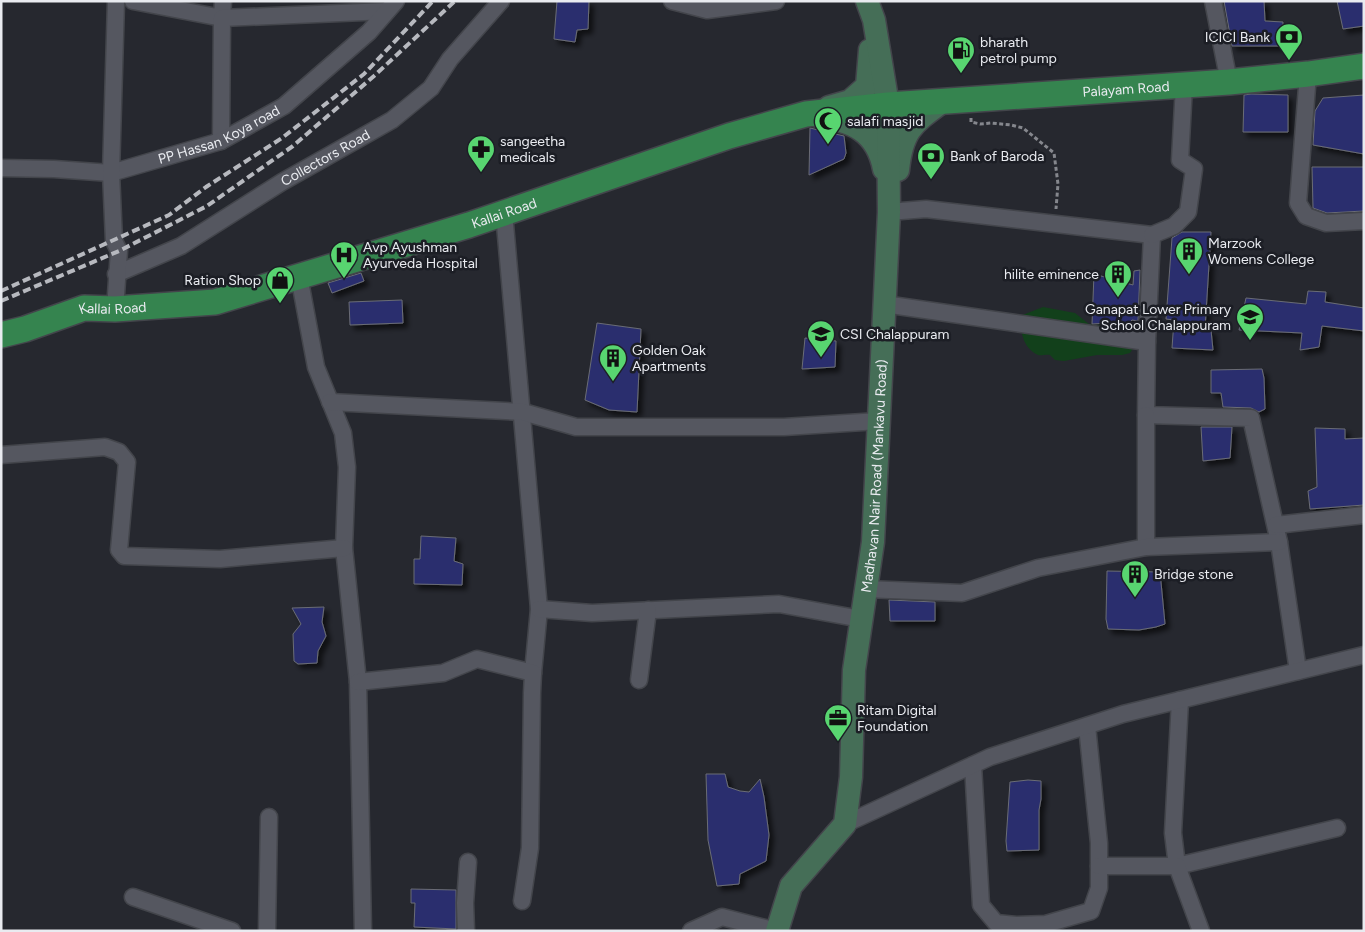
<svg xmlns="http://www.w3.org/2000/svg" width="1365" height="932" font-family="Figtree,sans-serif">
  <defs>
    <filter id="shadow"><feDropShadow dx="4.5" dy="4.5" stdDeviation="2.5" flood-color="#0009"/></filter>
  </defs>
  <rect width="100%" height="100%" fill="#26282f"/>
  <path fill="#12401b" d="M1043,307L1075,313L1089,324L1095,325L1107,324L1116,326L1134,347L1130,353L1122,355H1097L1064,361L1055,360L1050,355C1046,354 1041,356 1038,355C1022,347 1021,332 1020,316Z"/>
  <g fill="#2a2f6e" stroke="#6a6c75" filter="url(#shadow)">
    <polygon points="557,1 589,1 588,29 577,30 575,42 554,39"/>
    <polygon points="1224,1 1264,1 1265,21 1283,22 1282,46 1232,46"/>
    <polygon points="1337,1 1364,1 1364,26 1343,29"/>
    <polygon points="1251,94 1288,95 1288,132 1243,132 1244,95"/>
    <polygon points="1364,95 1364,154 1313,145 1315,111 1323,98"/>
    <polygon points="810,128 844,136 846,153 844,159 809,175"/>
    <polygon points="1312,167 1364,167 1364,211 1327,213 1313,208"/>
    <polygon points="1182,232 1211,232 1205,329 1211,330 1213,350 1172,348 1174,320 1166,319 1172,238"/>
    <polygon points="1140,270 1138,321 1132,320 1127,325 1109,323 1092,324 1094,274 1133,285 1134,271"/>
    <polygon points="361,273 364,281 332,293 328,283"/>
    <polygon points="1308,291 1326,292 1325,302 1364,308 1364,331 1322,326 1319,347 1300,350 1302,333 1239,330 1246,298 1306,304"/>
    <polygon points="402,300 403,323 350,325 349,302"/>
    <polygon points="597,323 641,329 637,412 609,410 585,400"/>
    <polygon points="805,338 836,341 835,367 802,369"/>
    <polygon points="1262,369 1264,378 1265,409 1259,412 1251,408 1223,407 1221,393 1211,393 1211,370"/>
    <polygon points="1201,427 1232,427 1230,458 1203,461"/>
    <polygon points="1315,428 1345,429 1345,439 1364,438 1364,505 1310,509 1308,491 1317,487"/>
    <polygon points="421,536 456,538 454,561 463,564 462,585 414,584 414,559 420,559"/>
    <polygon points="1107,571 1160,572 1165,624 1156,627 1139,630 1108,629 1106,619"/>
    <polygon points="889,600 935,602 935,621 890,621"/>
    <polygon points="324,607 322,622 326,636 318,651 317,663 298,664 294,661 293,634 301,624 292,608"/>
    <polygon points="706,774 725,774 728,787 740,791 749,792 760,779 764,797 769,835 766,861 740,874 739,884 717,886 708,840"/>
    <polygon points="1028,780 1041,781 1041,799 1039,810 1039,850 1007,851 1006,841 1010,782"/>
    <polygon points="411,889 456,890 456,929 414,927 415,903 411,903"/>
  </g>
  <g fill="none" stroke-linecap="round" stroke-linejoin="round">
    <g stroke="#43454b" stroke-width="19">
      <g id="street">
        <polyline points="133,1 222,18 223,1"/>
        <polyline points="672,1 707,10 776,1"/>
        <polyline points="1213,1 1229,82"/>
        <polyline points="1308,74 1298,203 1306,216 1326,223 1364,221"/>
        <polyline points="221,141 222,18 387,11"/>
        <path id="s1" d="M1,168L54,169L111,173L221,141L284,106L369,32L396,1"/>
        <polyline points="889,212 926,209 1152,235 1147,342"/>
        <polyline points="504,213 539,609 533,673"/>
        <polyline points="1152,235 1174,226 1188,212 1194,169 1180,160 1184,85"/>
        <path id="s2" d="M116,274L181,246L282,182L392,120L431,88L450,59L501,1"/>
        <polyline points="299,276 316,367 343,433 347,467 344,548 358,682 363,931"/>
        <polyline points="884,304 1147,342 1146,415 1251,418 1279,542 1298,671"/>
        <polyline points="115,309 119,251 114,241 111,173 116,1"/>
        <polyline points="330,402 523,412 576,427 784,427 879,421"/>
        <polyline points="1,455 105,447 119,452 127,462 119,550 124,556 220,559 344,548"/>
        <polyline points="1276,525 1364,515"/>
        <polyline points="1146,547 1146,415"/>
        <polyline points="866,589 962,593 1038,568 1146,547 1279,542"/>
        <polyline points="539,609 592,613 779,604 861,619"/>
        <polyline points="639,680 648,610"/>
        <polyline points="358,682 443,673 477,659 533,673 532,693 530,848 522,901"/>
        <polyline points="1180,700 1173,833 1177,866 1337,828"/>
        <polyline points="973,765 981,905 996,923 1016,925 1046,924 1091,911 1099,888 1099,843 1087,726"/>
        <polyline points="845,824 990,757 1123,714 1364,655"/>
        <polyline points="1099,866 1177,866 1201,931"/>
        <polyline points="133,897 232,931"/>
        <polyline points="267,931 269,817"/>
        <polyline points="466,931 465,903 468,862"/>
        <polyline points="691,931 722,917 777,931"/>
      </g>
    </g>
    <g stroke="#43454b" stroke-width="25">
      <g id="secondary">
        <polyline points="829,107 850,101 867,86 870,50"/>
        <path d="M818,116C852,121 877,131 884,169"/>
        <path d="M898,170C902,131 912,124 942,102"/>
        <path id="s3" d="M777,931L791,886L845,824L851,777L854,670L873,542L889,212L888,105L874,20L867,1"/>
      </g>
    </g>
    <g stroke="#43454b" stroke-width="28">
      <g id="primary">
        <path id="s4" d="M1,335L25,329L84,308L115,309L215,302L469,225L729,136L806,114L888,105L1229,82L1308,74L1364,66"/>
      </g>
    </g>
    <polyline stroke="#85878d" stroke-width="3" stroke-dasharray="4 2.5" stroke-linecap="butt" points="971,118 971,122 980,124 991,123 1011,125 1023,128 1054,153 1058,184 1056,209"/>
    <use href="#street" stroke="#555760" stroke-width="16"/>
    <use href="#secondary" stroke="#456e57" stroke-width="22"/>
    <use href="#primary" stroke="#35844f" stroke-width="25"/>
    <g stroke="#b7b9bf" stroke-width="4" stroke-dasharray="8 4" stroke-linecap="butt">
      <polyline points="1,291 169,215 206,187 282,138 364,74 433,1"/>
      <polyline points="1,301 119,251 207,206 293,146 374,76 455,1"/>
    </g>
  </g>
  <defs>
    <g id="bank-pin" transform="scale(1.4375)"><path d="M0 17L-7.5 6A9.5 9.5 0 1 1 7.5 6Z" fill="#58d570" stroke="#1c1e25"/><path d="M-6-4H6V4H-6ZM0-2.3a2.3 2.3 0 1 0 0 4.6a2.3 2.3 0 1 0 0-4.6Z" fill="#111"/></g>
    <g id="fuel-pin" transform="scale(1.4375)"><path d="M0 17L-7.5 6A9.5 9.5 0 1 1 7.5 6Z" fill="#58d570" stroke="#1c1e25"/><path d="M-5.5-6h7V0h2V4h1.3V-2.5L3-4.5l.8-.8L6-3V5H2.5V1h-1V6h-7ZM-4.2-4.7v3.2H.2V-4.7Z" fill="#111"/></g>
    <g id="mosque-pin" transform="scale(1.4375)"><path d="M0 17L-7.5 6A9.5 9.5 0 1 1 7.5 6Z" fill="#58d570" stroke="#1c1e25"/><path d="M3.5-4.9A6 6 0 1 0 3.5 4.9A5 5 0 1 1 3.5-4.9Z" fill="#111"/></g>
    <g id="pharmacy-pin" transform="scale(1.4375)"><path d="M0 17L-7.5 6A9.5 9.5 0 1 1 7.5 6Z" fill="#58d570" stroke="#1c1e25"/><path d="M-2-6h4v4h4v4h-4v4h-4v-4h-4v-4h4Z" fill="#111"/></g>
    <g id="building-pin" transform="scale(1.4375)"><path d="M0 17L-7.5 6A9.5 9.5 0 1 1 7.5 6Z" fill="#58d570" stroke="#1c1e25"/><path d="M-4-6H4V6H1V3H-1V6H-4ZM-2.5-4.3h1.7v1.8h-1.7ZM.8-4.3h1.7v1.8H.8ZM-2.5-1h1.7V.8h-1.7ZM.8-1h1.7V.8H.8Z" fill="#111"/></g>
    <g id="hospital-pin" transform="scale(1.4375)"><path d="M0 17L-7.5 6A9.5 9.5 0 1 1 7.5 6Z" fill="#58d570" stroke="#1c1e25"/><path d="M-5-5h3v3.5h4V-5h3V5h-3V1.5h-4V5h-3Z" fill="#111"/></g>
    <g id="shop-pin" transform="scale(1.4375)"><path d="M0 17L-7.5 6A9.5 9.5 0 1 1 7.5 6Z" fill="#58d570" stroke="#1c1e25"/><path d="M-5-2.5h2.3a2.7 3.5 0 0 1 5.4 0H5L5.5 6h-11ZM-1.5-2.5h3a1.5 2.3 0 0 0-3 0Z" fill="#111"/></g>
    <g id="school-pin" transform="scale(1.4375)"><path d="M0 17L-7.5 6A9.5 9.5 0 1 1 7.5 6Z" fill="#58d570" stroke="#1c1e25"/><path d="M0-5L7-2L0 1L-7-2ZM-4 1L0 2.5L4 1V4Q0 6-4 4Z" fill="#111"/></g>
    <g id="office-pin" transform="scale(1.4375)"><path d="M0 17L-7.5 6A9.5 9.5 0 1 1 7.5 6Z" fill="#58d570" stroke="#1c1e25"/><path d="M-6-3h4V-5.5h4V-3h4V5H-6ZM-1-4.5V-3h2v-1.5ZM-6 0V1H6V0Z" fill="#111"/></g>
  </defs>
  <g fill-rule="evenodd">
    <use href="#bank-pin" x="1289" y="37"/>
    <use href="#fuel-pin" x="961" y="50"/>
    <use href="#mosque-pin" x="828" y="121"/>
    <use href="#pharmacy-pin" x="481" y="149"/>
    <use href="#bank-pin" x="931" y="156"/>
    <use href="#building-pin" x="1189" y="251"/>
    <use href="#hospital-pin" x="344" y="255"/>
    <use href="#building-pin" x="1118" y="274"/>
    <use href="#shop-pin" x="280" y="280"/>
    <use href="#school-pin" x="1250" y="317"/>
    <use href="#school-pin" x="821" y="334"/>
    <use href="#building-pin" x="613" y="358"/>
    <use href="#building-pin" x="1135" y="574"/>
    <use href="#office-pin" x="838" y="718"/>
  </g>
  <g text-anchor="middle" stroke-width="5" stroke-linejoin="round" paint-order="stroke">
    <g font-size="14" fill="#e9ebf0" stroke="#1c1e25" text-anchor="start">
      <text x="1270" y="42" text-anchor="end">ICICI Bank</text>
      <text x="980" y="47">bharath<tspan x="980" dy="16">petrol pump</tspan></text>
      <text x="847" y="126">salafi masjid</text>
      <text x="500" y="146">sangeetha<tspan x="500" dy="16">medicals</tspan></text>
      <text x="950" y="161">Bank of Baroda</text>
      <text x="1208" y="248">Marzook<tspan x="1208" dy="16">Womens College</tspan></text>
      <text x="363" y="252">Avp Ayushman<tspan x="363" dy="16">Ayurveda Hospital</tspan></text>
      <text x="1099" y="279" text-anchor="end">hilite eminence</text>
      <text x="261" y="285" text-anchor="end">Ration Shop</text>
      <text x="1231" y="314" text-anchor="end">Ganapat Lower Primary<tspan x="1231" dy="16">School Chalappuram</tspan></text>
      <text x="840" y="339">CSI Chalappuram</text>
      <text x="632" y="355">Golden Oak<tspan x="632" dy="16">Apartments</tspan></text>
      <text x="1154" y="579">Bridge stone</text>
      <text x="857" y="715">Ritam Digital<tspan x="857" dy="16">Foundation</tspan></text>
    </g>
    <g font-size="14" fill="#e9ebf0" stroke="#1c1e25">
      <text dy="5" stroke="none"><textPath href="#s4" startOffset="1160">Palayam Road</textPath></text>
      <text dy="5" stroke="none"><textPath href="#s1" startOffset="225">PP Hassan Koya road</textPath></text>
      <text dy="5" stroke="none"><textPath href="#s2" startOffset="240">Collectors Road</textPath></text>
      <text dy="5" stroke="none"><textPath href="#s4" startOffset="521">Kallai Road</textPath></text>
      <text dy="5" stroke="none"><textPath href="#s4" startOffset="116">Kallai Road</textPath></text>
      <text dy="5" stroke="none"><textPath href="#s3" startOffset="479">Madhavan Nair Road (Mankavu Road)</textPath></text>
    </g>
  </g>
  <rect width="1365" height="932" fill="none" stroke="#e9ebf0" stroke-width="5"/>
</svg>
